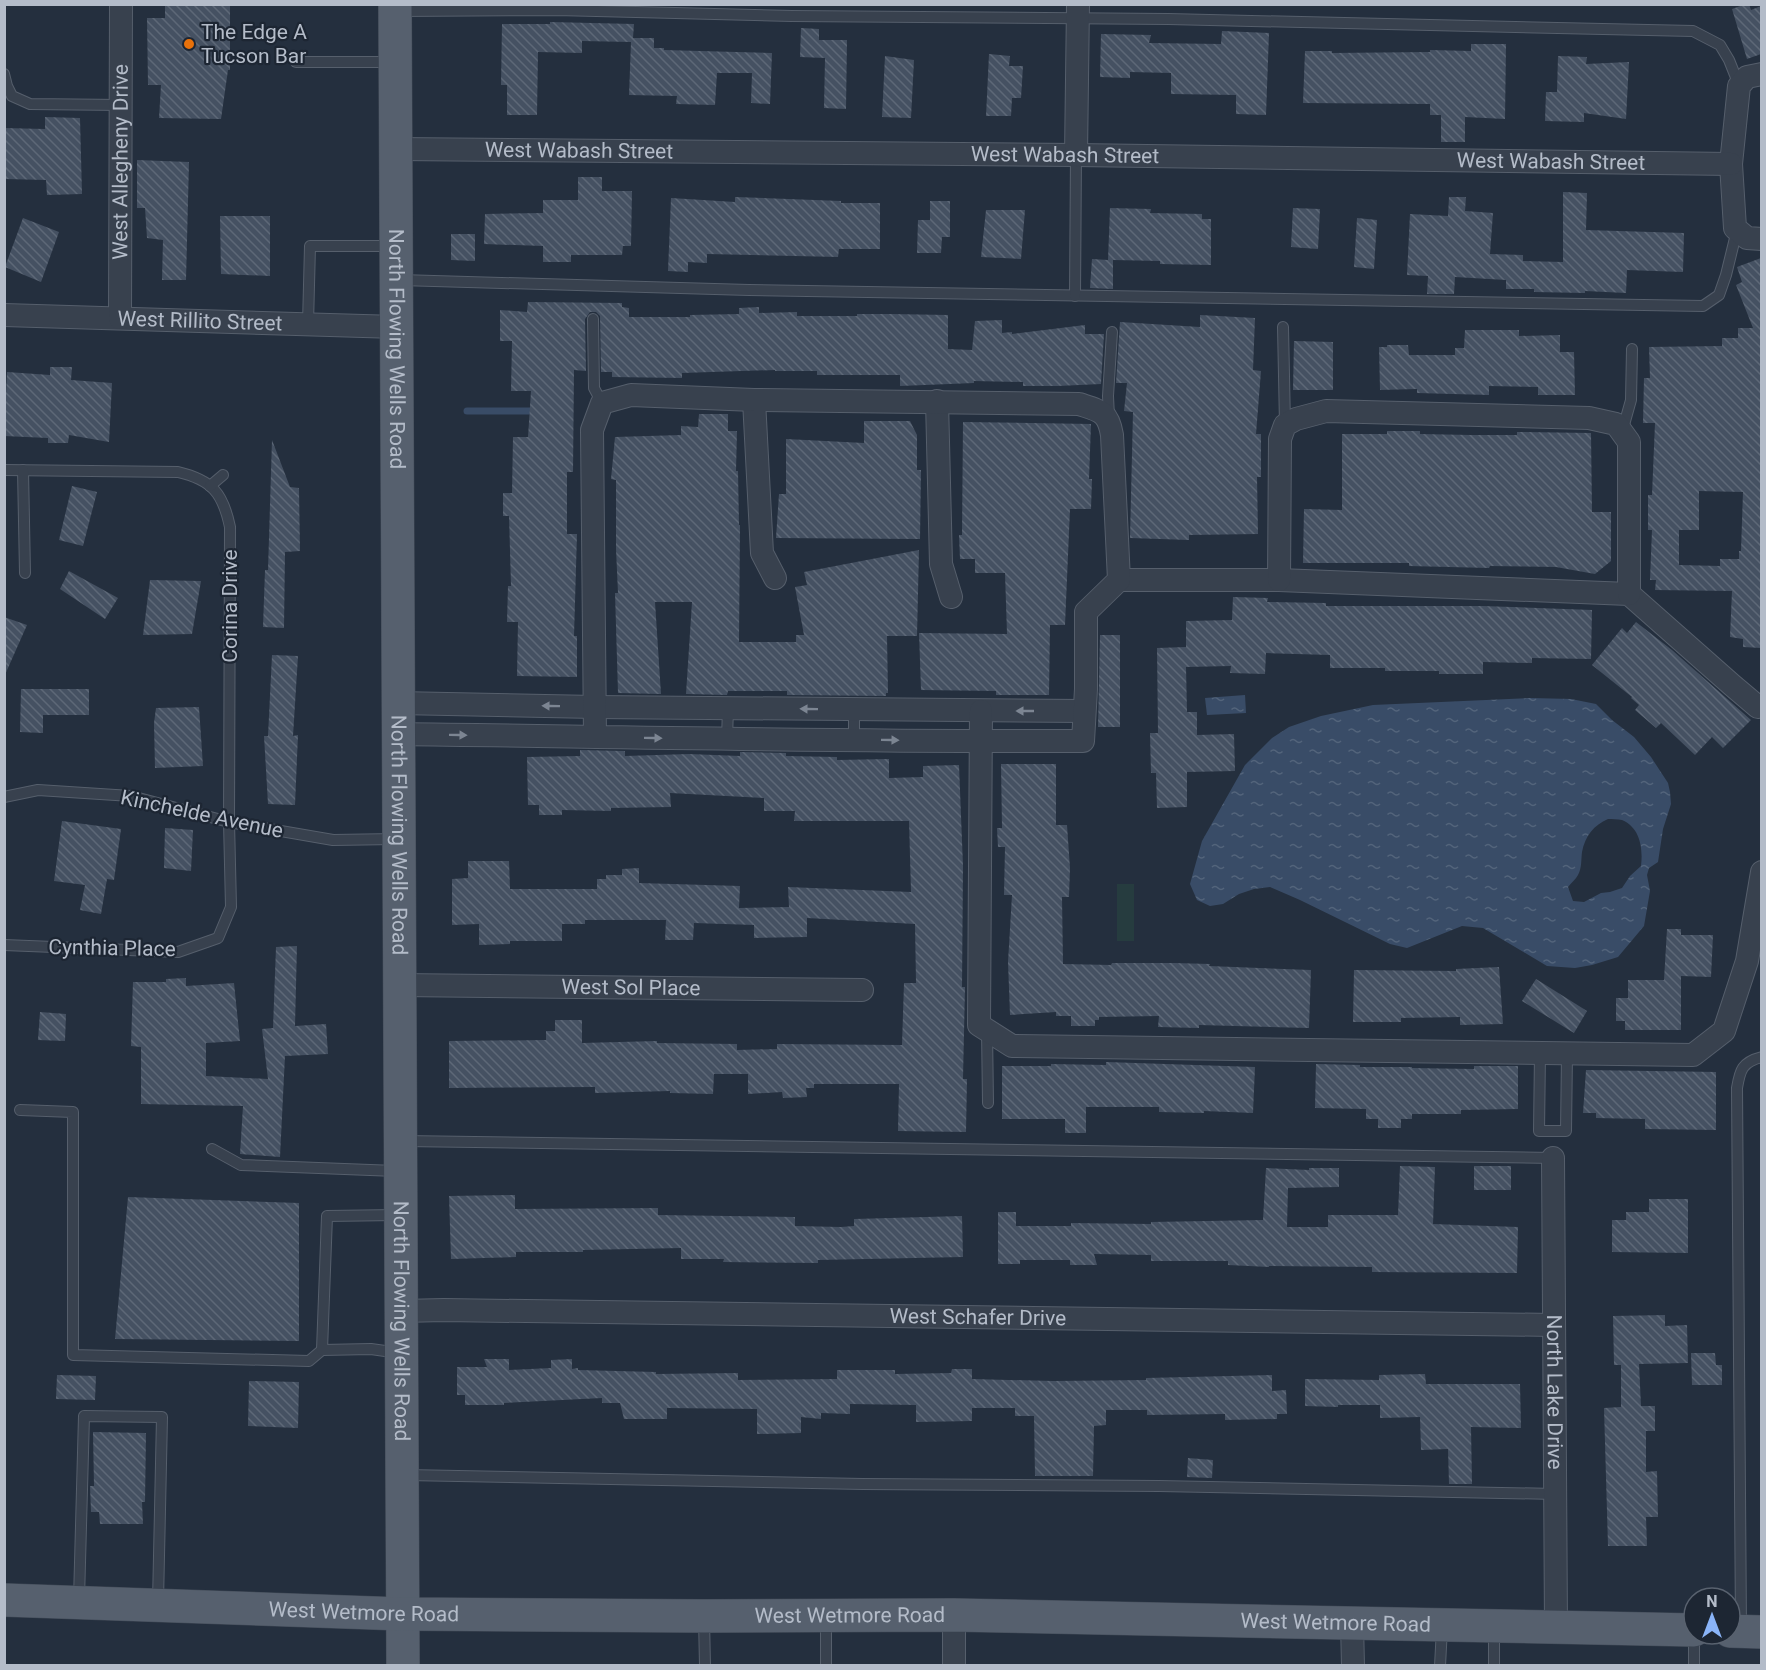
<svg xmlns="http://www.w3.org/2000/svg" width="1766" height="1670" font-family="Roboto,sans-serif">
  <defs>
    <pattern id="water-ripples" width="26" height="14" patternUnits="userSpaceOnUse" patternTransform="scale(1.5)"><rect width="26" height="14" fill="#394c67"/><path d="M2 4q2-2 4 0t4 0M15 11q2-2 4 0t4 0" fill="none" stroke="#53647b"/></pattern>
    <pattern id="building-back-hatch" width="6" height="6" patternUnits="userSpaceOnUse" patternTransform="scale(1.5)"><rect width="6" height="6" fill="#455162"/><path d="M-1 5l2 2M0 0l6 6M5-1l2 2" fill="none" stroke="#5d6877"/></pattern>
  </defs>
  <rect width="100%" height="100%" fill="#242f3e"/>
  <rect fill="#263c3f" x="1117" y="884" width="17" height="57"/>
  <g fill="url(#water-ripples)" fill-rule="evenodd">
    <polygon points="1245,695 1246,713 1207,715 1205,698"/>
    <path d="M1530,698L1571,699L1596,704L1612,720L1634,737L1651,757L1668,783L1670,792L1671,804L1663,829L1658,862L1649,868L1647,875L1650,891L1644,926L1618,957L1592,965L1575,968L1547,966L1483,928L1462,926L1407,948L1390,944L1300,900L1270,887L1254,889L1239,894L1223,904L1210,906L1197,900L1190,884L1202,841L1245,765L1272,738L1289,727L1321,716L1373,705ZM1608,819C1612,819 1618,819 1622,820C1641,828 1643,850 1641,866L1630,876L1622,888L1610,892L1601,893L1584,902L1573,901L1568,887C1571,883 1576,879 1578,875C1582,868 1581,859 1582,852C1585,836 1594,825 1608,819Z"/>
  </g>
  <g fill="none" stroke-linecap="round" stroke-linejoin="round">
    <polyline stroke="#394c67" stroke-width="7" points="467,411 538,411"/>
  </g>
  <g fill="url(#building-back-hatch)" fill-rule="evenodd">
    <polygon points="165,4 230,4 230,70 228,70 221,119 159,118 161,85 148,85 147,18 165,18"/>
    <polygon points="1746,4 1749,4 1751,10 1761,6 1761,54 1747,59 1732,9"/>
    <polygon points="550,22 634,24 633,38 654,38 654,48 664,48 664,50 772,53 770,104 751,103 752,73 717,73 715,105 676,104 677,96 629,95 631,42 582,41 582,53 538,52 537,115 507,115 507,85 501,85 502,24 550,24"/>
    <polygon points="801,28 819,29 819,40 847,40 846,109 824,108 825,58 800,57"/>
    <polygon points="1222,31 1269,33 1266,115 1236,114 1236,95 1171,94 1171,73 1130,72 1130,78 1100,77 1101,34 1151,35 1149,43 1221,44"/>
    <polygon points="1471,44 1506,44 1505,119 1465,117 1465,142 1441,142 1441,115 1430,115 1430,104 1303,103 1305,51 1332,51 1332,53 1430,52 1430,50 1471,51"/>
    <polygon points="989,54 1010,56 1009,66 1023,66 1021,98 1012,98 1011,116 986,116"/>
    <polygon points="885,56 914,60 911,118 882,117"/>
    <polygon points="1558,56 1587,57 1586,64 1629,62 1626,119 1584,113 1584,122 1545,121 1546,92 1557,92"/>
    <polygon points="45,117 80,118 82,194 47,195 46,180 4,179 4,128 45,129"/>
    <polygon points="137,160 189,162 186,280 162,280 163,240 147,238 145,208 137,208"/>
    <polygon points="578,177 602,177 602,191 632,191 631,246 623,246 622,255 571,255 571,262 543,262 543,246 484,244 485,214 543,213 543,200 578,200"/>
    <polygon points="1563,192 1587,193 1586,230 1684,233 1683,272 1627,270 1626,293 1585,291 1585,293 1534,292 1534,289 1506,289 1506,280 1455,277 1454,294 1427,294 1428,276 1407,275 1410,214 1448,216 1449,197 1466,197 1465,211 1493,213 1490,254 1523,255 1523,261 1563,262"/>
    <polygon points="735,197 841,201 841,203 880,203 880,249 839,249 838,257 707,254 707,263 688,262 688,272 668,271 671,198 735,202"/>
    <polygon points="930,201 950,201 950,237 942,237 941,253 917,253 918,220 930,220"/>
    <polygon points="1110,208 1151,209 1150,213 1202,214 1202,219 1211,219 1211,265 1160,264 1160,261 1113,260 1113,289 1090,288 1092,259 1108,260"/>
    <polygon points="1293,208 1320,209 1318,249 1291,247"/>
    <polygon points="986,210 1025,210 1021,259 981,257"/>
    <polygon points="220,216 270,216 270,276 221,274"/>
    <polygon points="23,218 59,232 41,282 5,267"/>
    <polygon points="1357,218 1377,220 1374,269 1354,267"/>
    <polygon points="451,234 475,234 475,261 451,260"/>
    <path d="M1761,258V648L1743,647V639L1730,637L1732,591L1655,590L1656,580H1650L1652,530H1648V495H1652L1655,423H1643L1644,378H1650L1649,347L1722,346V338H1738V328H1753L1736,285L1742,282L1737,267ZM1699,491L1743,492L1741,551H1739V559H1720V566L1679,565V530H1699Z"/>
    <polygon points="528,302 622,303 622,307 629,308 629,317 690,317 690,315 739,314 739,308 759,307 759,313 797,312 797,316 857,316 857,314 891,314 948,315 948,349 972,350 975,321 1002,320 1002,333 1012,332 1012,334 1085,325 1085,334 1104,334 1101,384 1058,386 1023,386 1023,382 974,381 974,383 900,386 900,375 817,375 817,371 775,371 775,370 682,373 682,378 612,377 612,372 601,372 600,316 596,312 590,312 585,319 586,371 574,370 573,472 567,472 567,534 577,534 574,636 577,636 577,677 517,676 518,622 507,622 508,586 511,586 509,516 503,516 503,493 512,493 513,437 528,437 531,391 511,391 512,341 500,341 500,310 527,312"/>
    <polygon points="1200,315 1255,318 1253,370 1261,371 1256,434 1261,434 1261,477 1257,477 1258,534 1189,535 1189,540 1130,538 1133,412 1124,411 1127,383 1116,383 1120,322 1200,327"/>
    <polygon points="1465,330 1519,330 1519,336 1560,335 1560,352 1574,352 1575,395 1538,395 1538,387 1489,386 1489,395 1417,393 1417,389 1380,390 1379,347 1387,347 1387,345 1408,345 1409,355 1455,355 1455,348 1464,348"/>
    <polygon points="1294,341 1333,342 1333,390 1293,390"/>
    <polygon points="50,367 72,367 71,380 112,383 109,442 69,435 68,443 48,443 48,438 4,436 7,372 50,375"/>
    <polygon points="699,414 728,414 728,431 737,431 736,471 738,471 739,525 740,525 739,642 796,642 796,635 804,635 795,587 807,585 804,572 919,550 917,636 887,636 888,693 886,693 886,696 787,695 787,691 728,691 727,695 686,694 692,602 655,602 661,694 618,693 615,593 618,593 616,549 616,480 611,479 615,437 681,435 681,426 698,427"/>
    <polygon points="864,421 910,421 917,435 917,470 921,470 920,539 776,538 779,494 786,494 786,439 864,443"/>
    <polygon points="963,422 1091,424 1089,479 1092,479 1091,509 1070,509 1065,625 1050,625 1049,695 996,695 996,691 921,690 919,633 1007,634 1005,573 975,573 975,559 960,559 959,535 962,535"/>
    <polygon points="1387,431 1420,431 1420,434 1471,435 1517,435 1517,432 1591,433 1592,512 1611,512 1611,561 1595,574 1556,567 1490,566 1489,568 1409,566 1409,563 1303,563 1304,509 1342,510 1342,434 1387,434"/>
    <polygon points="272,440 290,487 299,488 300,551 285,552 284,628 263,627 265,570 268,570"/>
    <polygon points="72,486 97,492 83,546 59,540"/>
    <polygon points="69,571 118,598 105,619 60,589"/>
    <polygon points="150,580 201,581 192,634 143,635"/>
    <polygon points="1233,597 1268,598 1267,602 1326,603 1326,606 1483,606 1592,610 1591,659 1532,658 1532,663 1483,662 1483,674 1439,674 1439,671 1385,671 1385,668 1330,668 1330,655 1266,653 1265,674 1230,673 1231,666 1186,667 1187,712 1197,712 1197,735 1234,734 1235,771 1187,772 1187,807 1157,808 1156,773 1151,773 1150,733 1158,733 1157,648 1186,647 1186,621 1232,620"/>
    <polygon points="4,617 27,625 4,677"/>
    <polygon points="1636,622 1672,650 1751,720 1723,748 1712,737 1695,755 1661,723 1656,728 1635,710 1639,705 1631,698 1632,697 1592,665 1622,628 1627,633"/>
    <polygon points="1100,635 1120,635 1120,727 1098,727"/>
    <polygon points="272,655 298,656 293,736 298,735 295,805 268,804 264,736 268,736"/>
    <polygon points="21,689 89,689 89,715 43,715 43,733 20,732"/>
    <polygon points="199,707 203,766 155,768 154,723 156,708"/>
    <polygon points="580,750 625,751 625,756 689,754 740,756 740,752 786,753 786,756 837,757 837,760 889,759 889,778 923,777 923,766 959,765 963,866 962,987 965,987 963,1079 967,1079 966,1132 898,1131 899,1084 814,1084 814,1088 806,1088 807,1097 783,1098 782,1092 748,1094 748,1074 714,1074 713,1094 670,1093 670,1091 595,1093 595,1087 449,1088 449,1041 546,1040 546,1031 555,1031 555,1020 582,1020 582,1043 657,1041 657,1043 737,1044 737,1050 777,1049 777,1044 902,1045 904,983 916,983 915,924 807,918 807,937 754,938 754,925 694,923 693,940 665,940 666,920 585,920 585,924 562,924 562,941 510,941 510,944 479,945 479,924 452,925 452,879 468,878 468,861 509,861 510,889 597,889 597,879 606,879 606,875 622,875 622,869 639,868 639,883 740,886 739,908 789,907 788,887 911,892 909,821 794,821 795,811 764,811 764,798 670,793 671,807 611,808 611,811 562,810 562,815 539,815 539,805 528,805 527,757 580,756"/>
    <polygon points="1001,764 1056,764 1056,825 1067,825 1070,868 1069,897 1062,897 1063,964 1111,965 1112,963 1174,963 1210,964 1209,966 1311,970 1309,1028 1199,1025 1199,1028 1158,1027 1159,1016 1099,1017 1099,1020 1095,1020 1095,1026 1071,1026 1071,1016 1056,1016 1056,1012 1010,1015 1008,962 1012,895 1004,895 1005,847 998,847 997,828 1002,828"/>
    <polygon points="62,821 121,829 114,880 107,879 101,914 80,910 85,885 54,881"/>
    <polygon points="165,828 193,830 191,871 164,868"/>
    <polygon points="1667,929 1681,929 1681,935 1713,935 1711,977 1681,976 1681,1030 1625,1030 1625,1021 1616,1021 1616,998 1628,998 1628,980 1664,980"/>
    <polygon points="297,946 295,1026 326,1024 328,1054 285,1056 280,1157 240,1154 243,1106 141,1104 141,1047 131,1046 133,982 166,982 166,979 186,978 186,986 234,983 240,1041 206,1043 206,1076 268,1079 262,1029 273,1028 276,947"/>
    <polygon points="1499,967 1503,1024 1460,1025 1460,1017 1401,1018 1401,1022 1353,1022 1354,970 1456,971 1456,969"/>
    <polygon points="1536,979 1587,1011 1574,1033 1522,1001"/>
    <polygon points="40,1012 66,1014 65,1041 38,1040"/>
    <polygon points="1106,1062 1255,1067 1253,1113 1204,1111 1204,1113 1159,1112 1159,1107 1086,1107 1086,1133 1065,1133 1065,1119 1002,1119 1002,1066 1051,1066 1051,1064 1106,1065"/>
    <polygon points="1316,1064 1360,1065 1360,1067 1412,1067 1412,1068 1474,1069 1474,1066 1518,1066 1518,1109 1461,1110 1461,1114 1412,1114 1412,1119 1401,1119 1401,1128 1378,1128 1378,1119 1366,1119 1366,1109 1315,1108"/>
    <polygon points="1586,1070 1716,1072 1716,1130 1645,1129 1645,1119 1596,1118 1596,1113 1583,1113"/>
    <polygon points="1400,1166 1435,1167 1433,1224 1518,1227 1517,1273 1372,1272 1372,1267 1269,1266 1269,1267 1228,1265 1228,1261 1151,1261 1151,1255 1094,1254 1097,1265 1070,1265 1070,1260 1020,1260 1020,1264 998,1264 998,1212 1016,1212 1016,1226 1071,1226 1071,1223 1151,1224 1151,1222 1263,1220 1266,1168 1309,1170 1309,1168 1339,1168 1339,1187 1288,1188 1287,1227 1328,1227 1328,1215 1398,1215"/>
    <rect x="1474" y="1166" width="37" height="24"/>
    <polygon points="515,1195 515,1209 658,1208 658,1215 795,1217 795,1226 841,1227 854,1226 854,1219 962,1216 963,1257 818,1260 818,1263 723,1262 724,1259 681,1259 681,1248 583,1250 583,1252 516,1252 516,1257 451,1259 449,1196"/>
    <polygon points="128,1197 299,1203 299,1341 115,1339"/>
    <polygon points="1649,1199 1688,1199 1688,1253 1612,1252 1612,1220 1626,1220 1626,1212 1649,1212"/>
    <polygon points="1665,1315 1665,1326 1687,1325 1688,1363 1639,1364 1641,1406 1655,1406 1655,1431 1646,1431 1646,1472 1657,1471 1658,1517 1646,1517 1647,1546 1608,1546 1604,1408 1621,1407 1621,1365 1614,1365 1613,1316"/>
    <polygon points="1691,1353 1715,1353 1716,1365 1722,1365 1722,1385 1692,1385"/>
    <polygon points="484,1359 509,1359 509,1370 551,1368 551,1360 572,1359 572,1369 578,1368 578,1370 656,1372 656,1374 738,1373 738,1380 837,1379 837,1370 895,1370 895,1374 951,1373 952,1369 972,1369 972,1379 1053,1381 1146,1380 1146,1378 1272,1375 1272,1391 1286,1390 1287,1414 1277,1414 1277,1419 1225,1420 1225,1414 1147,1415 1147,1410 1106,1410 1106,1425 1094,1426 1093,1476 1035,1476 1034,1416 1015,1416 1015,1408 972,1408 972,1421 916,1422 916,1405 850,1404 850,1414 821,1413 821,1419 801,1417 801,1433 757,1434 757,1409 667,1408 667,1419 624,1419 620,1403 602,1403 602,1398 504,1403 504,1405 465,1405 465,1395 457,1395 457,1367 487,1367"/>
    <polygon points="1425,1374 1426,1384 1520,1384 1521,1428 1471,1427 1472,1484 1449,1484 1448,1449 1421,1450 1420,1417 1380,1418 1380,1405 1338,1405 1338,1407 1305,1406 1305,1379 1379,1380 1379,1375"/>
    <polygon points="57,1375 96,1376 95,1400 56,1399"/>
    <polygon points="249,1381 299,1382 298,1428 248,1426"/>
    <polygon points="93,1432 146,1433 145,1502 142,1502 143,1524 100,1524 99,1512 91,1512 90,1486 94,1486"/>
    <polygon points="1188,1458 1213,1460 1212,1478 1187,1477"/>
  </g>
  <g fill="none" stroke-linecap="round" stroke-linejoin="round">
    <g stroke="#565f6c" stroke-width="12">
      <g id="service">
        <polyline points="398,11 557,10 792,16 1168,19 1693,31 1720,45 1729,60 1739,85"/>
        <polyline points="296,62 392,62"/>
        <polyline points="4,74 7,86 12,96 30,104 121,105"/>
        <polyline points="400,280 749,290 1703,306 1719,295 1726,275 1737,230"/>
        <polyline points="1075,296 1076,155"/>
        <polyline points="593,319 594,388 602,403"/>
        <polyline points="308,324 310,246 394,246"/>
        <polyline points="1283,327 1285,425"/>
        <polyline points="1109,417 1108,396 1112,332"/>
        <polyline points="1622,432 1631,400 1632,349"/>
        <path d="M4,470L178,472C212,480 223,493 230,527L229,822L231,907L218,938L178,952L4,945"/>
        <polyline points="23,470 25,573"/>
        <polyline points="210,486 223,475"/>
        <polyline points="727,739 728,708"/>
        <polyline points="854,740 854,709"/>
        <polyline points="4,797 38,790 131,796 229,822 333,840 395,839"/>
        <polyline points="987,1030 988,1103"/>
        <polyline points="1540,1053 1539,1131 1566,1131 1567,1054"/>
        <polyline points="20,1110 73,1112 73,1355 309,1361 322,1350"/>
        <polyline points="404,1141 1553,1158"/>
        <polyline points="212,1149 241,1165 396,1171"/>
        <polyline points="397,1215 327,1216 322,1350 371,1349 399,1353"/>
        <polyline points="406,1475 863,1484 1159,1486 1555,1494"/>
        <polyline points="79,1599 84,1416 162,1417 158,1602"/>
        <polyline points="826,1618 826,1666"/>
        <polyline points="704,1619 705,1666"/>
        <path d="M1741,1628L1737,1088C1740,1070 1742,1062 1762,1057"/>
        <polyline points="1694,1633 1694,1666"/>
        <polyline points="1440,1666 1442,1628"/>
        <polyline points="1494,1666 1494,1630"/>
      </g>
    </g>
    <g stroke="#565f6c" stroke-width="24">
      <g id="minor">
        <polyline points="1762,74 1747,77 1739,86 1731,164 1735,228 1747,238 1762,239"/>
        <path id="s1" d="M397,149L1076,155L1731,164"/>
        <polyline points="1076,155 1078,4"/>
        <path id="s2" d="M4,315L397,327"/>
        <path id="s3" d="M120,318L121,4"/>
        <polyline points="754,400 762,553 775,578"/>
        <polyline points="937,401 941,564 951,597"/>
        <polyline points="1119,580 1279,580 1629,594 1732,685 1758,707"/>
        <polyline points="1279,580 1280,439 1285,425 1296,419 1326,411 1589,418 1616,424 1629,442 1629,594"/>
        <polyline points="398,703 595,707 1083,711"/>
        <polyline points="981,711 979,1025 1012,1046 1693,1055 1724,1031 1747,961 1762,872"/>
        <path d="M399,734C627,737 855,742 1083,741L1086,689V612L1119,580L1112,435C1108,411 1100,411 1079,404L754,400L631,395L602,403L592,430L595,737"/>
        <path id="s4" d="M400,985L862,990"/>
        <path id="s5" d="M1553,1158L1556,1626"/>
        <path id="s6" d="M402,1311L444,1310L1553,1325"/>
        <polyline points="954,1615 954,1666"/>
        <polyline points="1352,1624 1353,1666"/>
      </g>
    </g>
    <g stroke="#414a57" stroke-width="34">
      <g id="primary">
        <path id="s7" d="M395,4L403,1666"/>
        <path id="s8" d="M4,1600L402,1614L704,1616L954,1615L1694,1630"/>
        <polyline points="1730,1631 1762,1632"/>
      </g>
    </g>
    <use href="#service" stroke="#38414e" stroke-width="10"/>
    <use href="#minor" stroke="#38414e" stroke-width="22"/>
    <use href="#primary" stroke="#56606e" stroke-width="33"/>
  </g>
  <defs><path id="oneway-solid" d="M-6-.8H1V-3.2L6.5 0L1 3.2V.8H-6Z" transform="scale(1.5)"/></defs>
  <g fill="#7c8592">
    <use href="#oneway-solid" transform="translate(551 706) rotate(-179)"/>
    <use href="#oneway-solid" transform="translate(809 709) rotate(-179)"/>
    <use href="#oneway-solid" transform="translate(1025 711) rotate(-180)"/>
    <use href="#oneway-solid" transform="translate(458 735) rotate(1)"/>
    <use href="#oneway-solid" transform="translate(653 738) rotate(1)"/>
    <use href="#oneway-solid" transform="translate(890 740) rotate(1)"/>
  </g>
  <circle fill="#e8710a" stroke="#1d2633" stroke-width="2" cx="189" cy="44" r="6"/>
  <g text-anchor="middle" stroke-width="4.5" stroke-linejoin="round" paint-order="stroke">
    <g font-size="21" fill="#b4bcc9" stroke="#1d2633" text-anchor="start">
      <text x="201" y="39">The Edge A<tspan x="201" dy="24">Tucson Bar</tspan></text>
    </g>
    <g font-size="21" fill="#b4bcc9" stroke="#1d2633">
      <text dy="7" stroke="none"><textPath href="#s1" startOffset="182">West Wabash Street</textPath></text>
      <text dy="7" stroke="none"><textPath href="#s1" startOffset="668">West Wabash Street</textPath></text>
      <text dy="7" stroke="none"><textPath href="#s3" startOffset="156">West Allegheny Drive</textPath></text>
      <text dy="7" stroke="none"><textPath href="#s1" startOffset="1154">West Wabash Street</textPath></text>
      <text dy="7" stroke="none"><textPath href="#s2" startOffset="196">West Rillito Street</textPath></text>
      <text dy="7" stroke="none"><textPath href="#s7" startOffset="345">North Flowing Wells Road</textPath></text>
      <text transform="translate(230 606) rotate(-90)" y="7">Corina Drive</text>
      <text transform="translate(202 814) rotate(12)" y="7">Kinchelde Avenue</text>
      <text dy="7" stroke="none"><textPath href="#s7" startOffset="831">North Flowing Wells Road</textPath></text>
      <text transform="translate(112 948) rotate(1)" y="7">Cynthia Place</text>
      <text dy="7" stroke="none"><textPath href="#s4" startOffset="231">West Sol Place</textPath></text>
      <text dy="7" stroke="none"><textPath href="#s6" startOffset="576">West Schafer Drive</textPath></text>
      <text dy="7" stroke="none"><textPath href="#s7" startOffset="1317">North Flowing Wells Road</textPath></text>
      <text dy="7" stroke="none"><textPath href="#s5" startOffset="234">North Lake Drive</textPath></text>
      <text dy="7" stroke="none"><textPath href="#s8" startOffset="360">West Wetmore Road</textPath></text>
      <text dy="7" stroke="none"><textPath href="#s8" startOffset="846">West Wetmore Road</textPath></text>
      <text dy="7" stroke="none"><textPath href="#s8" startOffset="1332">West Wetmore Road</textPath></text>
    </g>
  </g>
  <rect width="1766" height="1670" fill="none" stroke="#b4bcc9" stroke-width="12"/>
  <g transform="translate(1712 1616)"><circle r="28" fill="#1d2633" stroke="#59626f" stroke-width="1.5"/>
  <path d="M0-4.5L10 22L0 15L-10 22Z" fill="#8ab4f8"/>
  <text y="-9" font-size="16" font-weight="bold" text-anchor="middle" fill="#b4bcc9">N</text>
  </g>
</svg>
